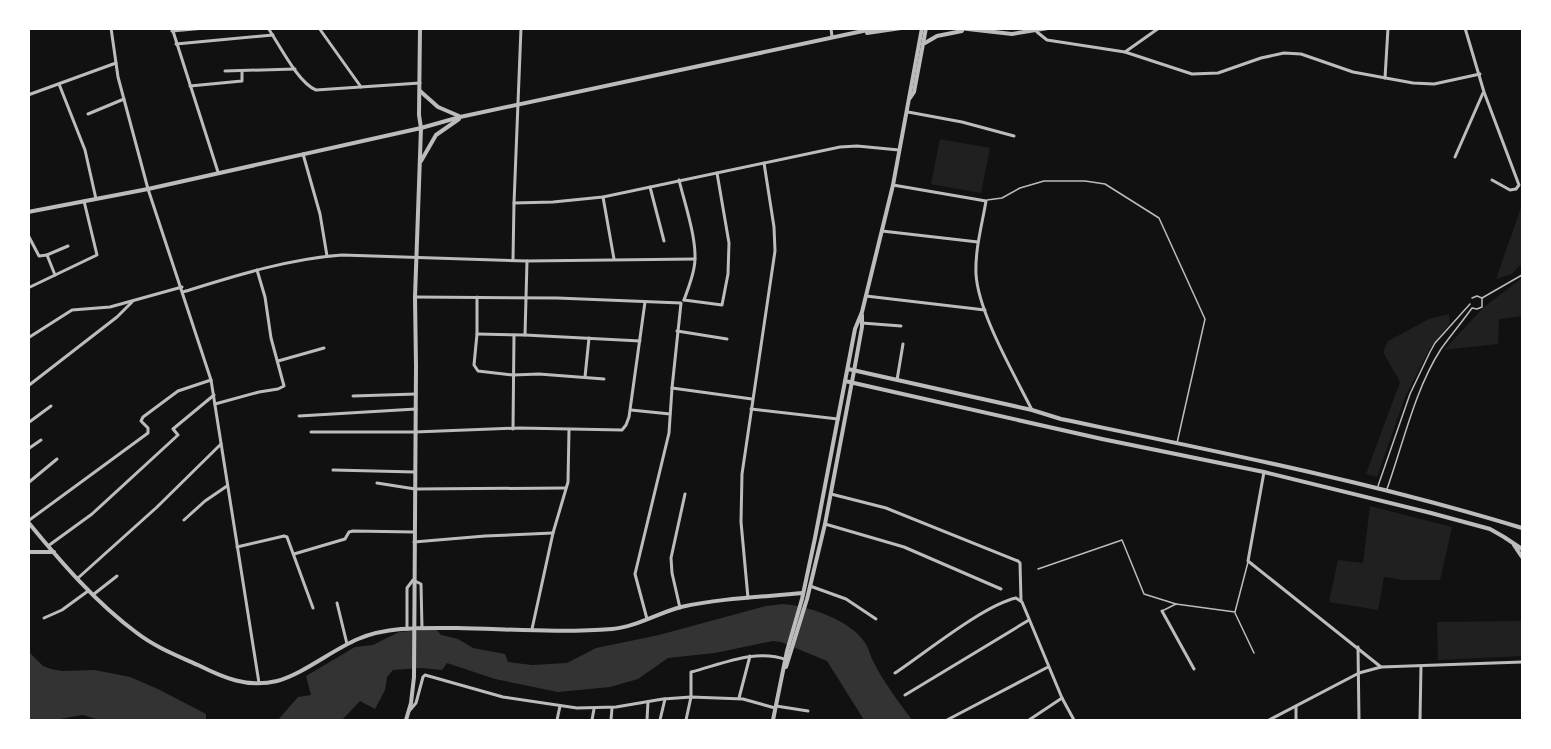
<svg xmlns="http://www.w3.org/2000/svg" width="1551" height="749" font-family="Arial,sans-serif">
  <rect width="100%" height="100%" fill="#111"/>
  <g fill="#202020">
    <polygon points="940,139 990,148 981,193 931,184"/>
    <polygon points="1522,205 1522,265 1519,266 1512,274 1496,279"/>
    <polygon points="1522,278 1522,316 1499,319 1498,344 1444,350 1484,307"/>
    <polygon points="1449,314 1450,323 1430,348 1405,397 1377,477 1366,474 1400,382 1383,352 1388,341 1429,319"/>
    <polygon points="1370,506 1452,527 1440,580 1404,580 1384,577 1378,610 1329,602 1338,560 1363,563"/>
    <polygon points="1522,621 1522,656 1438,660 1437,622"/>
  </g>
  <g fill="#333">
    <path d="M783,604C809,606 854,621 867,646C869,650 870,655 872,659C882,680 898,701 912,720H864L827,661L781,642L773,641L715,653L668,658L638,679L610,687L558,692L495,679L447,663L442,670L421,668L393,670L387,677L385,690L375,709L360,701L342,720H278L298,697L311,695L306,676L355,647L373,645L399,632L436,629L441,635L458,639L473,648L505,654L508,662L532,665L567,663L596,648L659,635L766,606Z"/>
    <polygon points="28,651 43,666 51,669 62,671 95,670 130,677 158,689 206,714 206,720 99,720 83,715 54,720 29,720"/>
  </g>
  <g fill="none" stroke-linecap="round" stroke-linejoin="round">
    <g stroke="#bcbcbc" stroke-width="1.5">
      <polyline points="987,200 1002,198 1020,188 1044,181 1085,181 1105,184 1159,218 1205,319 1177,443"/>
      <polyline points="1472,298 1477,296 1482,298 1522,275"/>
      <polyline points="1378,486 1410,394 1430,352 1435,343 1470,304"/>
      <path d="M1387,489C1403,444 1415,389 1441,349C1451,335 1462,322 1472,308L1477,309L1482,307V298"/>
      <polyline points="1038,569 1122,540 1144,594 1176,604"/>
      <polyline points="1162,611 1176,604 1235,612 1248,562"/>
      <polyline points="1235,613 1254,653"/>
    </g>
    <g stroke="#bcbcbc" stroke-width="3">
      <polyline points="111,28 118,77 148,189 211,380 259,683"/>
      <polyline points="172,28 218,172"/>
      <path d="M268,28C279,44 298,83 316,90L420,83"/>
      <polyline points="319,28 361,87"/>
      <polyline points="521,28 514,203 553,202 603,197 840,147 857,146 899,150"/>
      <polyline points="831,28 832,37"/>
      <polyline points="1465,28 1484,92 1519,185 1516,189 1510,190 1492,180"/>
      <polyline points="172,31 205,28"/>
      <polyline points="1037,32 1047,40 1125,52 1192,74 1218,73 1261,58 1284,53 1301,54 1353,72 1413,83 1434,84 1480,74"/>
      <polyline points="176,44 273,35"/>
      <polyline points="1125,52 1159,28"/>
      <polyline points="225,71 295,69"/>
      <polyline points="1385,78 1388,28"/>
      <polyline points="59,84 85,150 96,199"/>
      <polyline points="190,86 242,81 242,71"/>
      <polyline points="28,95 116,63"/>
      <polyline points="908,112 962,122 1014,136"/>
      <polyline points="88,114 124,99"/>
      <polyline points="303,154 320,214 327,256"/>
      <polyline points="1455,157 1483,93"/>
      <path d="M679,180C685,205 699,244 694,268C692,279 688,289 684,300"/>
      <path d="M893,185L986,201C982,225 975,249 976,274C978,312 1014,374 1032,410"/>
      <polyline points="650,187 664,241"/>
      <polyline points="603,197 614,259"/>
      <polyline points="882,231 978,242"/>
      <polyline points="28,235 39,256 47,255"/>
      <polyline points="513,260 514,203"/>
      <polyline points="55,275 47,255 68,246"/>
      <polyline points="28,288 97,255 84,201"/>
      <path d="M183,292C235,276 287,259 342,255L527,261L695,259"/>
      <polyline points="866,296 985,310"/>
      <polyline points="415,297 557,298 681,303 672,388 752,399"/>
      <polyline points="477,297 477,334 474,365 478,371 513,375 539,374 604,379"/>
      <polyline points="684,300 722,305 728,274 729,243 717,173"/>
      <polyline points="862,323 901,326"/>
      <polyline points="677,331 727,339"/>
      <polyline points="477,334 525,335 640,341"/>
      <polyline points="525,335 527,261"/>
      <polyline points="28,338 72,310 110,307 182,287"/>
      <polyline points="278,361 324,348"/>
      <polyline points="585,377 589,338"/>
      <polyline points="897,380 903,344"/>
      <polyline points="28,386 117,317 132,302"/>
      <polyline points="353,396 416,394"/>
      <polyline points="215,404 259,392 278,389 284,386 271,338 265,297 257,270"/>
      <polyline points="751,409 838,419"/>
      <polyline points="631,410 670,414"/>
      <polyline points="299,416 416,409"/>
      <polyline points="28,423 51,406"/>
      <polyline points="513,429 514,335"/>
      <polyline points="311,432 415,432 519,428 622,430 626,425 629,417 645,302"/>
      <polyline points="28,449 41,440"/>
      <polyline points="333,470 415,472"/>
      <polyline points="1264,472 1248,561 1381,667 1522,662"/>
      <polyline points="28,483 57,459"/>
      <polyline points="377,483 415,489 565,488"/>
      <polyline points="831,494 886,508 1018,561 1020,563 1021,600"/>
      <polyline points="184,520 205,501 227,486"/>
      <polyline points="28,521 148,433 148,428 141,421 143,417 178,391 211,380"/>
      <polyline points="825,524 904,547 1001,589"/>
      <polyline points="414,542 485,536 553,533"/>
      <polyline points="48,546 92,514 178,435 173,429 214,395"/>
      <polyline points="237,547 284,536 287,537 313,608"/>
      <polyline points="294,554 345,539 349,532 353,531 414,532"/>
      <polyline points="78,578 156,508 221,444"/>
      <polyline points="810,586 846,599 876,619"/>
      <polyline points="94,594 117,576"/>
      <polyline points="748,598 741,522 742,474 775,251 774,227 764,163"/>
      <polyline points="337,603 347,644"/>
      <polyline points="680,608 672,573 671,558 685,494"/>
      <polyline points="1162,611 1194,669"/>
      <polyline points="44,618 62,610 88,591"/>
      <polyline points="647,619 635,574 669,433 672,388"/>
      <polyline points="407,629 407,588 413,580 421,584 422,628"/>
      <polyline points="532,629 553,533 568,482 569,430"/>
      <polyline points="1358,647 1359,720"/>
      <path d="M895,673C925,653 984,605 1016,598L1022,602L1062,698L1074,720"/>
      <polyline points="905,695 1029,620"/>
      <polyline points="739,698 750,656"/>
      <polyline points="776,706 808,711"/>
      <polyline points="410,710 416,703 423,677 425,675 503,697 577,708 616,707 663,699 691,697 743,699 775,708"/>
      <polyline points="557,720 560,706"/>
      <polyline points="592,720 594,709"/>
      <polyline points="611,720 612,708"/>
      <polyline points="647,720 648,702"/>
      <polyline points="660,720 665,699"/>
      <path d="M686,720L691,697V672C722,664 756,648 787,660"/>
      <polyline points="947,720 1048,667"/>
      <polyline points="1029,720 1062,698"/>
      <polyline points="1269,720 1359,673 1381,667"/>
      <polyline points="1296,720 1296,707"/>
      <polyline points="1420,720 1421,666"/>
    </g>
    <g stroke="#bcbcbc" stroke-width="4">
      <polyline points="420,28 419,115 421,128 460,117 877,28"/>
      <polyline points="959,28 1012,34 1048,28"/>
      <polyline points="867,33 901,28"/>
      <polyline points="925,43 937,36 962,31"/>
      <polyline points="420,91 438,107 459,116"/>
      <polyline points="910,98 914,92 926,28"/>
      <polyline points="421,161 436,135 459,119"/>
      <polyline points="28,212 148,189 421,128 415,297 416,366 414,677 411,703 406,720"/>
      <path d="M848,369L1032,410L1061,419C1215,451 1372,482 1522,528"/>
      <polyline points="845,381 1102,439 1264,472 1431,513 1490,529 1504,537 1522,549"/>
      <path d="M28,522C60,561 96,603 137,633C155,647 178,656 198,665C224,678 247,688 277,681C303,674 332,650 358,639C389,626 424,628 457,628C508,629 561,633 612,629C636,627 658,613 681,607C721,598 763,597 803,593"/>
      <polyline points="1514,545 1522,557"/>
      <polyline points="28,552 54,552"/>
      <polyline points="786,667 807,599 825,524 854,371 862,327 862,315"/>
      <polyline points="773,720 787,651 802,599 815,538 855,329 862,312 893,185 922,28"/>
    </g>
  </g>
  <rect width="1551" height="749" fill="none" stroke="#ffffff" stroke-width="60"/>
</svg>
